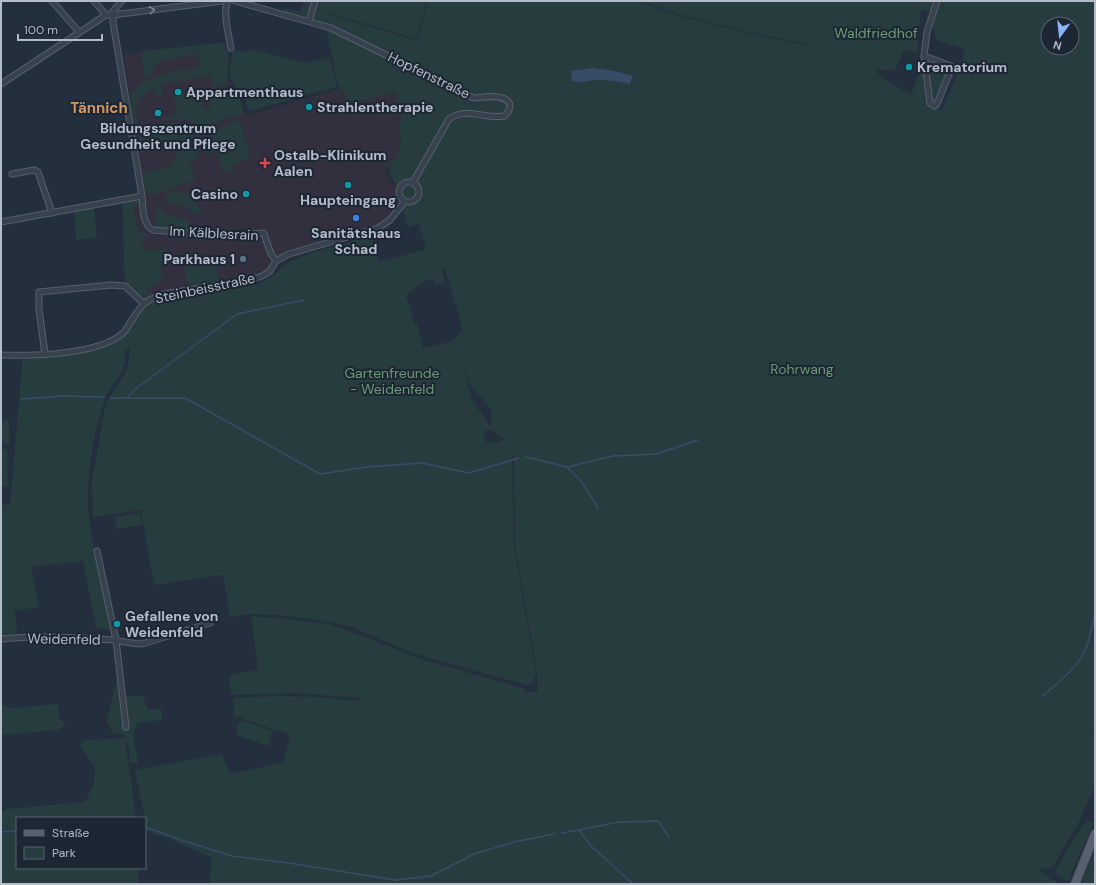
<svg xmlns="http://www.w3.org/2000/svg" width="1096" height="885" font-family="'DM Sans',sans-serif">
  <rect width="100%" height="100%" fill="#242f3e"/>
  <polygon fill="#32303f" points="225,42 228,50 229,59 227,76 233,88 239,96 246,116 340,89 350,104 380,95 393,92 397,95 402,115 398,127 401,139 399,152 384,173 390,179 395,189 398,200 391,218 381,223 284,253 266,270 235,280 162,291 144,298 123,201 143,198 124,54"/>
  <g fill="#263c3f" fill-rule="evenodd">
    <polygon points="301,1 313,1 308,19 283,12 285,8 300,12 303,2"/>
    <polygon points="316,1 427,1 416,39 332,14 323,25 311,19"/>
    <path d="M428,1H645L648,5L674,14L711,24L788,42L809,45L834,52L866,66L834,52L809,44L789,41L711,23L675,13L649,4L646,1H938L934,13L921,9L917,53L904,50L895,70H876L881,77L911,95L919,73H927L930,62L949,70L936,102L932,106L942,110L959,70L965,51L961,48L936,40L932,21L940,1H1095V730L1093,729L1095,734V785L1079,822L1052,868L1045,869L1042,868L1040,871L1052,880L1062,884H210L211,857L171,840L170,835L169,839L145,831V818L135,770L222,754L230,774L284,762L290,735L234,716V698L278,696L320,697L359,701V698L297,693L231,695L229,676L258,669L251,617L277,618L328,624L363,636L420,659L525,689L524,696L525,693L538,691L537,673L515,546L514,455L512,456L514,546L536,674L532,683L527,685L412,653L352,627L330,622L277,615L248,614L230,617L223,575L154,585L141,510L93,517L92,482L104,412L110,396L126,372L129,360L130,348L125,350C129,372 112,381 105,399C101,410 98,423 95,434C92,450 90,467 88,482C85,527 102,585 111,630L96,628L83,561L31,567L39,607L15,611L17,635L1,637V505L10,504L23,355L86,349L124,333L143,304L125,286L122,200L142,196L141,203L133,205L138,232L145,231L147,236L142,237L144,251L167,248L168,263L160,264L162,281L147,289L150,299L204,287L197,295L259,284L272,276L290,261L311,253L359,239L372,237L379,262L426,249L419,224L408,227L403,209L399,200L395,183L389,173V166L399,152L401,139L398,127L402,115L397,95L393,92L350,104L337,82L325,23L332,15L417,41ZM1048,24H1072V48H1048ZM593,68L615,71L633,76L630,84L621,81L596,80ZM441,267L446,272L463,330L453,341L423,348L417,324H415L406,296L422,282L433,279L435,285L445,284ZM462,363L470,385L491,409V428L471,398L468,384ZM491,429L504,439L498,442L487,443L483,432Z"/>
    <path d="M223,43L225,51H229L227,77L225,86L214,88L211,76L161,84L163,97L159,98L152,88C139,98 129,107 139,124L135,127L130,98C141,73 178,73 200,67L198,54L157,62V65L153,68L150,76L144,79L141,51Z"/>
    <polygon points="252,49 303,63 330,58 337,87 249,111 243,96 233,84 229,73 233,50 245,52"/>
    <path d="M232,88C238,96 246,105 241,114L218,121L208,129L184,118L181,121L174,119L161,121L160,118L177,115L174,96L200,91L203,110L210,109L208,93Z"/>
    <path d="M240,120L250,158L232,164L233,170L223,172L217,152L206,155L201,142C216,129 221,126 240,120Z"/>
    <polygon points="172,123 175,123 174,128 196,137 200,135 200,138 192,141 191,139 164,143 140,153 137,138 161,134 161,126 163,124"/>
    <polygon points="195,145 200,157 190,161 195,180 162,192 148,194 145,189 143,173 171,166 179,149"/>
    <polygon points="180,190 185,196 189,195 204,214 190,212 190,207 174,203 172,207 164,196"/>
    <polygon points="94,207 97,237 76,240 74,210"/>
    <polygon points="157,207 161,210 163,213 190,221 188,231 155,229"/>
    <polygon points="216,258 219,281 188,286 184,261"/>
    <polygon points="1,421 9,421 10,443 1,443"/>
    <polygon points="7,449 8,486 1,486 1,450"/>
    <polygon points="140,513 142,525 117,529 115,517"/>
    <polygon points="121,681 125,696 143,696 148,710 161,708 162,720 138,723 133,732 138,764 130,762 129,747 125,739 136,818 17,818 17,831 1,832 1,812 8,809 85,802 94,784 95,767 80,746 84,740 126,738 125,735 113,733 107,721 116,682"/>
    <polygon points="1,704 10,708 58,704 59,719 66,722 59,730 2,735"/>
    <polygon points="240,720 273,731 268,746 239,736 236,730"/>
    <polygon points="1086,821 1094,822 1068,881 1057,876 1055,871 1066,852"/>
    <polygon points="17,832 17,868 138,868 138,884 1,884 1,833"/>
    <polygon points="1095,850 1095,884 1081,884"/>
  </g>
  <path fill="#394c67" d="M593,68L615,71L633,76L630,84C619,81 609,80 598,80C589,80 581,84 572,81L571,71Z"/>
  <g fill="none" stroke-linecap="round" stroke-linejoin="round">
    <g stroke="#394c67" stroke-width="1.5">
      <polyline points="110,398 185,398 320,474 367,467 422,463 469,473 519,458"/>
      <polyline points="127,398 134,390 237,314 304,300"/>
      <polyline points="21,399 63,396 104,397"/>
      <polyline points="526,457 567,467 613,456 656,454 698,440"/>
      <polyline points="567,467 582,482 598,508"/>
      <path d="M1043,696C1056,684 1076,669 1084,653C1090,641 1091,627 1095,614"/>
      <polyline points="145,827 184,841 232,856 289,863 395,880 431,876 474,854 514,842 554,834"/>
      <polyline points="579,830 619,822 658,821 669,837"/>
      <polyline points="1,832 17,831"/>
      <polyline points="562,833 579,830 592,847 633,884"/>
    </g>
    <g stroke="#565f6c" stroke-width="7">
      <g id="minor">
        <polyline points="52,1 79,32"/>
        <polyline points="94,1 106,15"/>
        <path d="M228,1C222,10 229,37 231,48"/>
        <path d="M235,1L331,28L474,98C484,97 507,93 510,105C510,110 508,113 504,116C485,120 467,106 449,119L413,182"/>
        <polyline points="309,21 315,1"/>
        <polyline points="924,56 951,66 951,69 937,104 934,106 930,103 924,56 927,32 937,1"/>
        <polyline points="1,84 106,15 113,15 222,1"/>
        <polyline points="12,174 34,170 38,172 52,213"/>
        <circle cx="409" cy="192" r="10"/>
        <path d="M142,196C143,207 142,224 153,230L226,236L264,233L265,237"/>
        <polyline points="1,222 142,196 113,22 113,11 122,1"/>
        <polyline points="266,240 271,254 276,261"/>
        <polyline points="45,354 39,309 39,292 111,285 125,286 143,303"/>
        <path d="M1,355C32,356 99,355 123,333C126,331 128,326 130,323C142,304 142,302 163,294L250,280L262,276L270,271L276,261L289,254L378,228L390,220L405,201"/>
        <polyline points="97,551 116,640 126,727"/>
        <path d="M1,639C37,635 75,637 112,640C122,641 131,644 142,644L210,623"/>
      </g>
    </g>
    <g stroke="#414a57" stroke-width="10">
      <polyline id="primary" points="1075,884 1095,834"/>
    </g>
    <use href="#minor" stroke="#38414e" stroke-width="5"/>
    <use href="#primary" stroke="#56606e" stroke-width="8"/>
  </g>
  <defs><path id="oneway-chevron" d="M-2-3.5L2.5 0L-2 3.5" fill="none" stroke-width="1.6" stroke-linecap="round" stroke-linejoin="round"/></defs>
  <use stroke="#7c8592" href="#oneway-chevron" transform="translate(152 10) rotate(-7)"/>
  <g fill="#0f9aa8" stroke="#1d2633" stroke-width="1.5">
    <circle cx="909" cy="67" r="4"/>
    <circle cx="178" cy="92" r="4"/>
    <circle cx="309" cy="107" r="4"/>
    <circle cx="158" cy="113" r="4"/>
    <circle cx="348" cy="185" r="4"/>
    <circle cx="246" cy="194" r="4"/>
    <circle cx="117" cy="624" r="4"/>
  </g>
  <path fill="#e0444e" stroke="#1d2633" stroke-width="1.5" d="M263 157h4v4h4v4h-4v4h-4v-4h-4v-4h4z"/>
  <circle fill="#3f7fe0" stroke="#1d2633" stroke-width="1.5" cx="356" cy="218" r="4"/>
  <circle fill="#5c6f8a" stroke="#1d2633" stroke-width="1.5" cx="243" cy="259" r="4"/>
  <g text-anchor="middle" stroke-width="4" stroke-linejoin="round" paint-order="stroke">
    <g font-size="14" fill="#6b9a76" stroke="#1d2633">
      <text x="876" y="38">Waldfriedhof</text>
      <text x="802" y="374">Rohrwang</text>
      <text x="392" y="378">Gartenfreunde<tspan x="392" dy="16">- Weidenfeld</tspan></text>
    </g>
    <g font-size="14" font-weight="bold" fill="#b4bcc9" stroke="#1d2633" text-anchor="start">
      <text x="917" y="72">Krematorium</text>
      <text x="186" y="97">Appartmenthaus</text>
      <text x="317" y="112">Strahlentherapie</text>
      <text x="158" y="133" text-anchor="middle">Bildungszentrum<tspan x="158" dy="16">Gesundheit und Pflege</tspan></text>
      <text x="274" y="160">Ostalb-Klinikum<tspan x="274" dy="16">Aalen</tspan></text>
      <text x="238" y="199" text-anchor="end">Casino</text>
      <text x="348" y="205" text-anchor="middle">Haupteingang</text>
      <text x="356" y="238" text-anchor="middle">Sanitätshaus<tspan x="356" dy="16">Schad</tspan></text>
      <text x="235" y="264" text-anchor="end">Parkhaus 1</text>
      <text x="125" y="621">Gefallene von<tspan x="125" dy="16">Weidenfeld</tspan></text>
    </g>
    <g font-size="14" fill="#b4bcc9" stroke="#1d2633">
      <text transform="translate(429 75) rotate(26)" y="5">Hopfenstraße</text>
      <text transform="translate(214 233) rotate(3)" y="5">Im Kälblesrain</text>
      <text transform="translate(205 288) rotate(-12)" y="5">Steinbeisstraße</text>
      <text transform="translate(64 639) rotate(1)" y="5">Weidenfeld</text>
    </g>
    <g font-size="15" font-weight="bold" fill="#d59563" stroke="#1d2633">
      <text x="99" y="113">Tännich</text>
    </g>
  </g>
  <rect width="1096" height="885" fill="none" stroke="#b4bcc9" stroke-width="4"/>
  <rect x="16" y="817" width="130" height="52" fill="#1d2633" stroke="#59626f"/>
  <rect x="24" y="830" width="20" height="6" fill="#56606e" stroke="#59626f"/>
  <text x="52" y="837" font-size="12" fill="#b4bcc9">Straße</text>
  <rect x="24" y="847" width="20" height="12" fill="#263c3f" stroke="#59626f"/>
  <text x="52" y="857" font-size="12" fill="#b4bcc9">Park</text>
  <g transform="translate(1060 36) rotate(195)"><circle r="19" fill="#1d2633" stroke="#59626f"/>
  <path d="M0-3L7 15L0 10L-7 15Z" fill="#8ab4f8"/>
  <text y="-6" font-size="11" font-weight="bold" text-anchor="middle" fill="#b4bcc9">N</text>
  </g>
  <path d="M18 34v6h84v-6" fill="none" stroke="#b4bcc9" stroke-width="2"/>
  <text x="24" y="34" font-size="12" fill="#b4bcc9" stroke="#1d2633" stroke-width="3" paint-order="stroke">100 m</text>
</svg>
